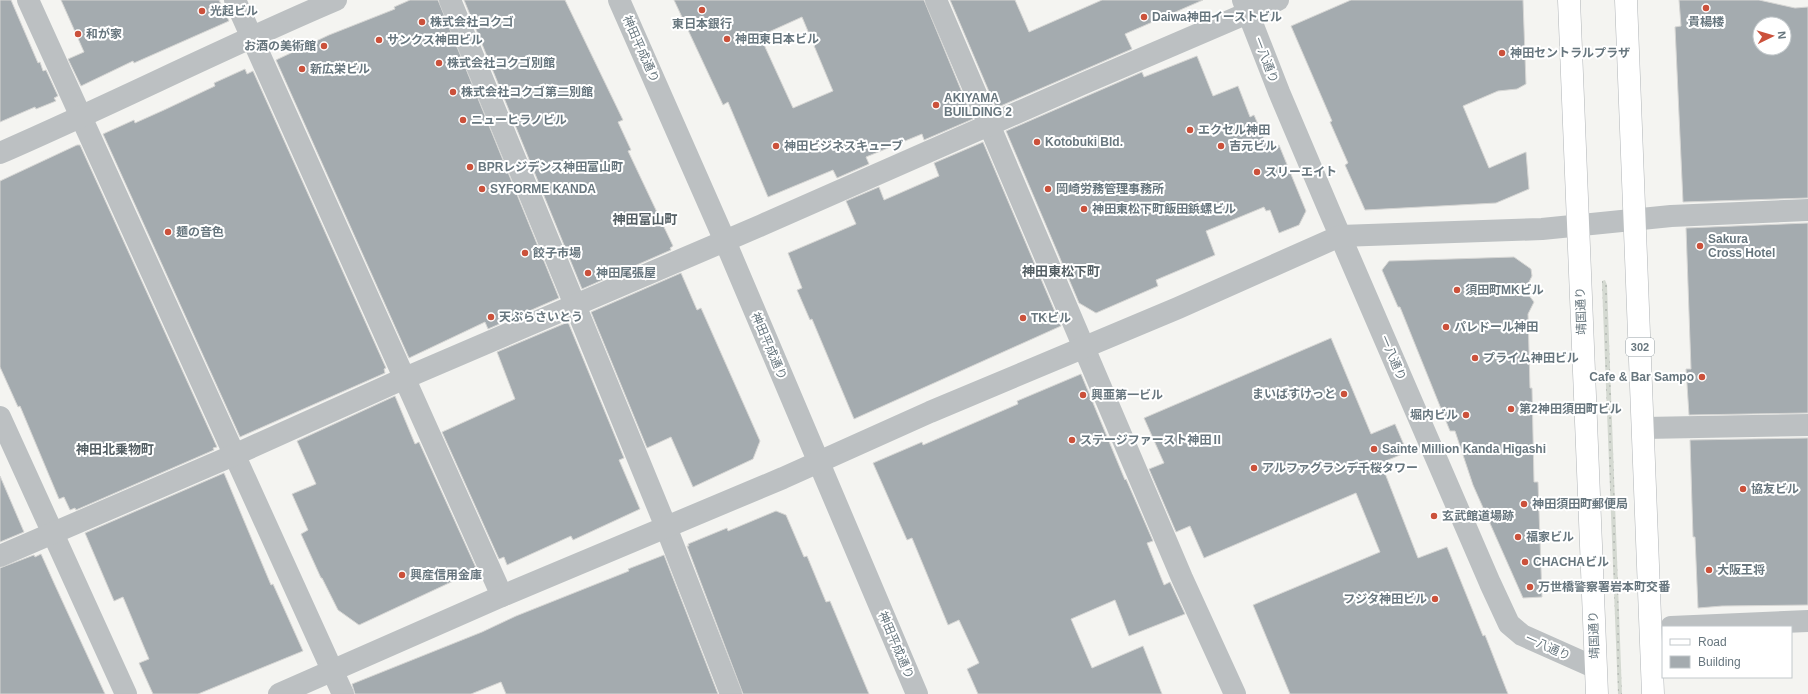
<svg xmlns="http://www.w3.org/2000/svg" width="1808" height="694" font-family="Helvetica,'Noto Sans JP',sans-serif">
  <defs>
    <pattern id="green-dots" width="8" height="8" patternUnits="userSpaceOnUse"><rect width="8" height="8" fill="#d4d9d1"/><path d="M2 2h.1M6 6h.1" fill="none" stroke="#b0b5af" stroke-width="1.8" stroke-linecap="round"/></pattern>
  </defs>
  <rect width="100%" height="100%" fill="#f4f4f1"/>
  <polygon fill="url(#green-dots)" points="1605,280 1607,285 1622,694 1618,694 1602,284 1602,281"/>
  <g fill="#a4abaf" stroke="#d6d6d4" fill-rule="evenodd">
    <polygon points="0,0 11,0 38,63 40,62 43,71 46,70 58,96 54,98 56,101 36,109 35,107 0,122"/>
    <polygon points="61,0 219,0 229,21 134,63 133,61 81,86 68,59 84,52"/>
    <polygon points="410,0 438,0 559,298 488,329 485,322 409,358 276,60 329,35 395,9 394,7"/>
    <polygon points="464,0 565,0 623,120 618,122 631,150 628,151 673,246 670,248 671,250 582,289"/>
    <path d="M674,0H924L973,119L924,140L922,134L866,157L869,164L837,178L833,170L768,197L728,102L723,105ZM802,17L833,91L793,108L760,36Z"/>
    <polygon points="950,0 1015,0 1029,32 1102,0 1203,0 1125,34 1132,49 996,108"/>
    <polygon points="1351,0 1523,0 1526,84 1517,89 1498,91 1463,106 1489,168 1526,152 1529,189 1496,203 1365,210 1345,165 1348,163 1330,122 1332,121 1291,26"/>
    <path d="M1679,0H1759L1795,8L1808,7V198L1683,202L1675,27L1681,26ZM1760,24H1784V48H1760Z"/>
    <polygon points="1197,56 1213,96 1238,86 1250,117 1254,115 1269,150 1279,145 1306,211 1299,225 1279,233 1270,210 1266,211 1264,207 1206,231 1215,255 1156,280 1158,286 1096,313 1079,303 1006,131 1142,72 1144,77"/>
    <polygon points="245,69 247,74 253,71 386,368 384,369 385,373 240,437 103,134 134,120 135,123 164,110 215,86 214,83"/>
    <polygon points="983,142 1061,326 854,419 812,319 810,320 797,290 802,288 788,253 856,224 846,201 879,187 884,200 939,176 934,163"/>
    <polygon points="77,145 80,145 217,447 213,448 214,450 76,510 75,508 70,510 64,497 59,499 20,406 18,407 0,367 0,181"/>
    <polygon points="1808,223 1808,413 1689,415 1686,369 1691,369 1686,228"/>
    <polygon points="1514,257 1531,269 1532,276 1525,290 1534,302 1528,314 1530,388 1532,388 1534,482 1538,482 1542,597 1523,598 1473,485 1455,431 1450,431 1400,307 1398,307 1382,270 1389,261"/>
    <polygon points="681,273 697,310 701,308 760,441 753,459 693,487 671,437 647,448 591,312"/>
    <polygon points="568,322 624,458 619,460 640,509 573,540 571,536 507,565 504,557 499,559 442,432 515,399 497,352"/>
    <polygon points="1331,338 1371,434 1395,424 1407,452 1381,463 1418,558 1447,547 1483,636 1485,635 1508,694 1290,694 1253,605 1380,552 1356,493 1204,558 1190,526 1176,532 1149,469 1164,463 1144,418"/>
    <polygon points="1081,374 1125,480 1126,479 1153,541 1147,543 1164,585 1170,582 1185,614 1129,636 1115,600 1071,619 1092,668 1143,646 1162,694 978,694 967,669 979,663 959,620 948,625 912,538 907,540 873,463 922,442 923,445 1018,404 1017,401"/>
    <polygon points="395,396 415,444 419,442 477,570 359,625 338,610 322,578 321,578 301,534 308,530 292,494 316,484 297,441"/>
    <polygon points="1808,438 1808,605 1722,606 1698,608 1695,537 1693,537 1690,440"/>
    <polygon points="224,473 271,585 273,584 303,651 198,694 153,694 139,663 149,659 123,597 114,601 85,533"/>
    <polygon points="0,476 24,532 0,542"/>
    <polygon points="776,511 786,515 804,557 807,556 826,602 830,601 869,694 743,694 687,546 689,546 688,544 727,528 728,531"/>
    <polygon points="41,554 54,583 105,694 0,694 0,568 34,555 35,557"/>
    <polygon points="664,555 718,694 506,694 501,682 471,694 355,694 352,684 482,632 516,616 629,571 628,569"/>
  </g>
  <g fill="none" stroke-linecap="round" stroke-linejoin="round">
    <g stroke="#b0b4b7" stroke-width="23">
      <g id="major">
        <polyline points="1569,0 1597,694"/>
        <polyline points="1626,0 1653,694"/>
      </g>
    </g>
    <g stroke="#bcc0c2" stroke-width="22">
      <polyline points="28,0 343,694"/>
      <polyline points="235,0 502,596"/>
      <polyline points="450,0 666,527 731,694"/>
      <polyline points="619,0 725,241 917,694"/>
      <polyline points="936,0 1182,578 1235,694"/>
      <polyline points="1243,0 1279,92 1329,210 1490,583 1509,624 1522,635 1596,668"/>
      <path d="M0,153C113,104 223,48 336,0"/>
      <polyline points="0,417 126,694"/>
      <polyline points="1644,428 1808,425"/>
      <polyline points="0,556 234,455 405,378 762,225 1080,85 1278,0"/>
      <polyline points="1671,627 1808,621"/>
      <polyline points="279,694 502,596 783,478 930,412 1178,308 1340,236 1542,229 1671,216 1808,210"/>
    </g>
    <use href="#major" stroke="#fff" stroke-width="22"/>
  </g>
  <g fill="#cb513b" stroke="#fff" stroke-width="1.5">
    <circle cx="1706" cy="8" r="4"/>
    <circle cx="702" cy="10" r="4"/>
    <circle cx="202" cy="11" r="4"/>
    <circle cx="1144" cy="17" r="4"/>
    <circle cx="422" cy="22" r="4"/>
    <circle cx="78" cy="34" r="4"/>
    <circle cx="727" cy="39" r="4"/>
    <circle cx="379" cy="40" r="4"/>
    <circle cx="324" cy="46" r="4"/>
    <circle cx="1502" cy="53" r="4"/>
    <circle cx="439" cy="63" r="4"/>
    <circle cx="302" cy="69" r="4"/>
    <circle cx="453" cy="92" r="4"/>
    <circle cx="936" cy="105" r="4"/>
    <circle cx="463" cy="120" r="4"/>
    <circle cx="1190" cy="130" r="4"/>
    <circle cx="1037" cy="142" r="4"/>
    <circle cx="776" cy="146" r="4"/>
    <circle cx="1221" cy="146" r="4"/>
    <circle cx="470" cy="167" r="4"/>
    <circle cx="1257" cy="172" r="4"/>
    <circle cx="482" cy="189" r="4"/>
    <circle cx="1048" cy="189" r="4"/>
    <circle cx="1084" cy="209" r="4"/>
    <circle cx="168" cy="232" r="4"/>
    <circle cx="1700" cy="246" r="4"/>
    <circle cx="525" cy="253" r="4"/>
    <circle cx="588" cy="273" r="4"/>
    <circle cx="1457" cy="290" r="4"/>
    <circle cx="491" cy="317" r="4"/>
    <circle cx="1023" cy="318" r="4"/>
    <circle cx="1446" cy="327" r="4"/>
    <circle cx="1475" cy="358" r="4"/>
    <circle cx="1702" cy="377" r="4"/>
    <circle cx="1344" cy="394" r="4"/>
    <circle cx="1083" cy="395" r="4"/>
    <circle cx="1511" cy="409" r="4"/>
    <circle cx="1466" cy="415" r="4"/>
    <circle cx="1072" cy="440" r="4"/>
    <circle cx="1374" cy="449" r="4"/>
    <circle cx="1254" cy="468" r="4"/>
    <circle cx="1743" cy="489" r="4"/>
    <circle cx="1524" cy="504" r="4"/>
    <circle cx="1434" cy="516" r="4"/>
    <circle cx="1518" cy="537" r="4"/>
    <circle cx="1525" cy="562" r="4"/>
    <circle cx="1709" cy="570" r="4"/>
    <circle cx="402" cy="575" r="4"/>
    <circle cx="1530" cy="587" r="4"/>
    <circle cx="1435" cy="599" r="4"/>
  </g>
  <g text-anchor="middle" stroke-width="4" stroke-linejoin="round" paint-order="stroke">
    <rect fill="#fff" stroke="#959fa5" stroke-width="1" x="1626" y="338" width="28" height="18" rx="3"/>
    <g font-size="11" font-weight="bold" fill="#67767e">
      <text x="1640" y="351">302</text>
    </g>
    <g font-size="12" font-weight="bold" fill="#67767e" stroke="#fff" text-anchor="start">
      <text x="210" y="15">光起ビル</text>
      <text x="1152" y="21">Daiwa神田イーストビル</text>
      <text x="430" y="26">株式会社コクゴ</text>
      <text x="1706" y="26" text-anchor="middle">貴楊楼</text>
      <text x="702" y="28" text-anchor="middle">東日本銀行</text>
      <text x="86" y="38">和が家</text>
      <text x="735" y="43">神田東日本ビル</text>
      <text x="387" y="44">サンクス神田ビル</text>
      <text x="316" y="50" text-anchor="end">お酒の美術館</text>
      <text x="1510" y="57">神田セントラルプラザ</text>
      <text x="447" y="67">株式会社コクゴ別館</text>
      <text x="310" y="73">新広栄ビル</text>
      <text x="461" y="96">株式会社コクゴ第二別館</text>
      <text x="944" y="102">AKIYAMA<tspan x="944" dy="14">BUILDING 2</tspan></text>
      <text x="471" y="124">ニューヒラノビル</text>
      <text x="1198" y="134">エクセル神田</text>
      <text x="1045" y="146">Kotobuki Bld.</text>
      <text x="784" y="150">神田ビジネスキューブ</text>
      <text x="1229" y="150">吉元ビル</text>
      <text x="478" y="171">BPRレジデンス神田富山町</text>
      <text x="1265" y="176">スリーエイト</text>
      <text x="490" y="193">SYFORME KANDA</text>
      <text x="1056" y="193">岡崎労務管理事務所</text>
      <text x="1092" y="213">神田東松下町飯田鋲螺ビル</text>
      <text x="176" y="236">麺の音色</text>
      <text x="1708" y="243">Sakura<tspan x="1708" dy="14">Cross Hotel</tspan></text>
      <text x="533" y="257">餃子市場</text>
      <text x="596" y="277">神田尾張屋</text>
      <text x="1465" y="294">須田町MKビル</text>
      <text x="499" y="321">天ぷらさいとう</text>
      <text x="1031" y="322">TKビル</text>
      <text x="1454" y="331">パレドール神田</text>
      <text x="1483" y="362">プライム神田ビル</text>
      <text x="1694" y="381" text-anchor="end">Cafe &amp; Bar Sampo</text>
      <text x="1336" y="398" text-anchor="end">まいばすけっと</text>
      <text x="1091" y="399">興亜第一ビル</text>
      <text x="1519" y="413">第2神田須田町ビル</text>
      <text x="1458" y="419" text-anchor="end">堀内ビル</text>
      <text x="1080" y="444">ステージファースト神田Ⅱ</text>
      <text x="1382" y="453">Sainte Million Kanda Higashi</text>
      <text x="1262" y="472">アルファグランデ千桜タワー</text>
      <text x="1751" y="493">協友ビル</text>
      <text x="1532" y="508">神田須田町郵便局</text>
      <text x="1442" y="520">玄武館道場跡</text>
      <text x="1526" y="541">福家ビル</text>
      <text x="1533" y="566">CHACHAビル</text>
      <text x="1717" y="574">大阪王将</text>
      <text x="410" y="579">興産信用金庫</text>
      <text x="1538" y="591">万世橋警察署岩本町交番</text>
      <text x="1427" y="603" text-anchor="end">フジタ神田ビル</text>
    </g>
    <g font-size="12" fill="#67767e" stroke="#fff">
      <text transform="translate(641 49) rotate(66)" y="4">神田平成通り</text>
      <text transform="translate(1266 60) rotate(69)" y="4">一八通り</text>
      <text transform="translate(1581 311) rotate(-92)" y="4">靖国通り</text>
      <text transform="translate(769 346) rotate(67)" y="4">神田平成通り</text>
      <text transform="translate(1393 358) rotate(67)" y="4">一八通り</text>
      <text transform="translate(1594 635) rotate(-92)" y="4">靖国通り</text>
      <text transform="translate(896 645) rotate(67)" y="4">神田平成通り</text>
      <text transform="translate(1548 647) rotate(24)" y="4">一八通り</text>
    </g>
    <g font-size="13" font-weight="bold" fill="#545f64" stroke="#fff">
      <text x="645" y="224">神田富山町</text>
      <text x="1061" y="276">神田東松下町</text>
      <text x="115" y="454">神田北乗物町</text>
    </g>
  </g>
  <rect x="1662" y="626" width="130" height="52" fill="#ffffff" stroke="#c2c8cb"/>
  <rect x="1670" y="639" width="20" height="6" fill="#ffffff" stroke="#c2c8cb"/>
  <text x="1698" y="646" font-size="12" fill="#67767e">Road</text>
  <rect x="1670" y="656" width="20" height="12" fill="#a4abaf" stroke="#c2c8cb"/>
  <text x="1698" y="666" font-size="12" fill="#67767e">Building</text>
  <g transform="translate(1772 36) rotate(85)"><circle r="19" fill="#ffffff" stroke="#c2c8cb"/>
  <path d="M0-3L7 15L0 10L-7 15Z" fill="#cb513b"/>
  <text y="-6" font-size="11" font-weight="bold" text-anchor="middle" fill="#67767e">N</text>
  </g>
</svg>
